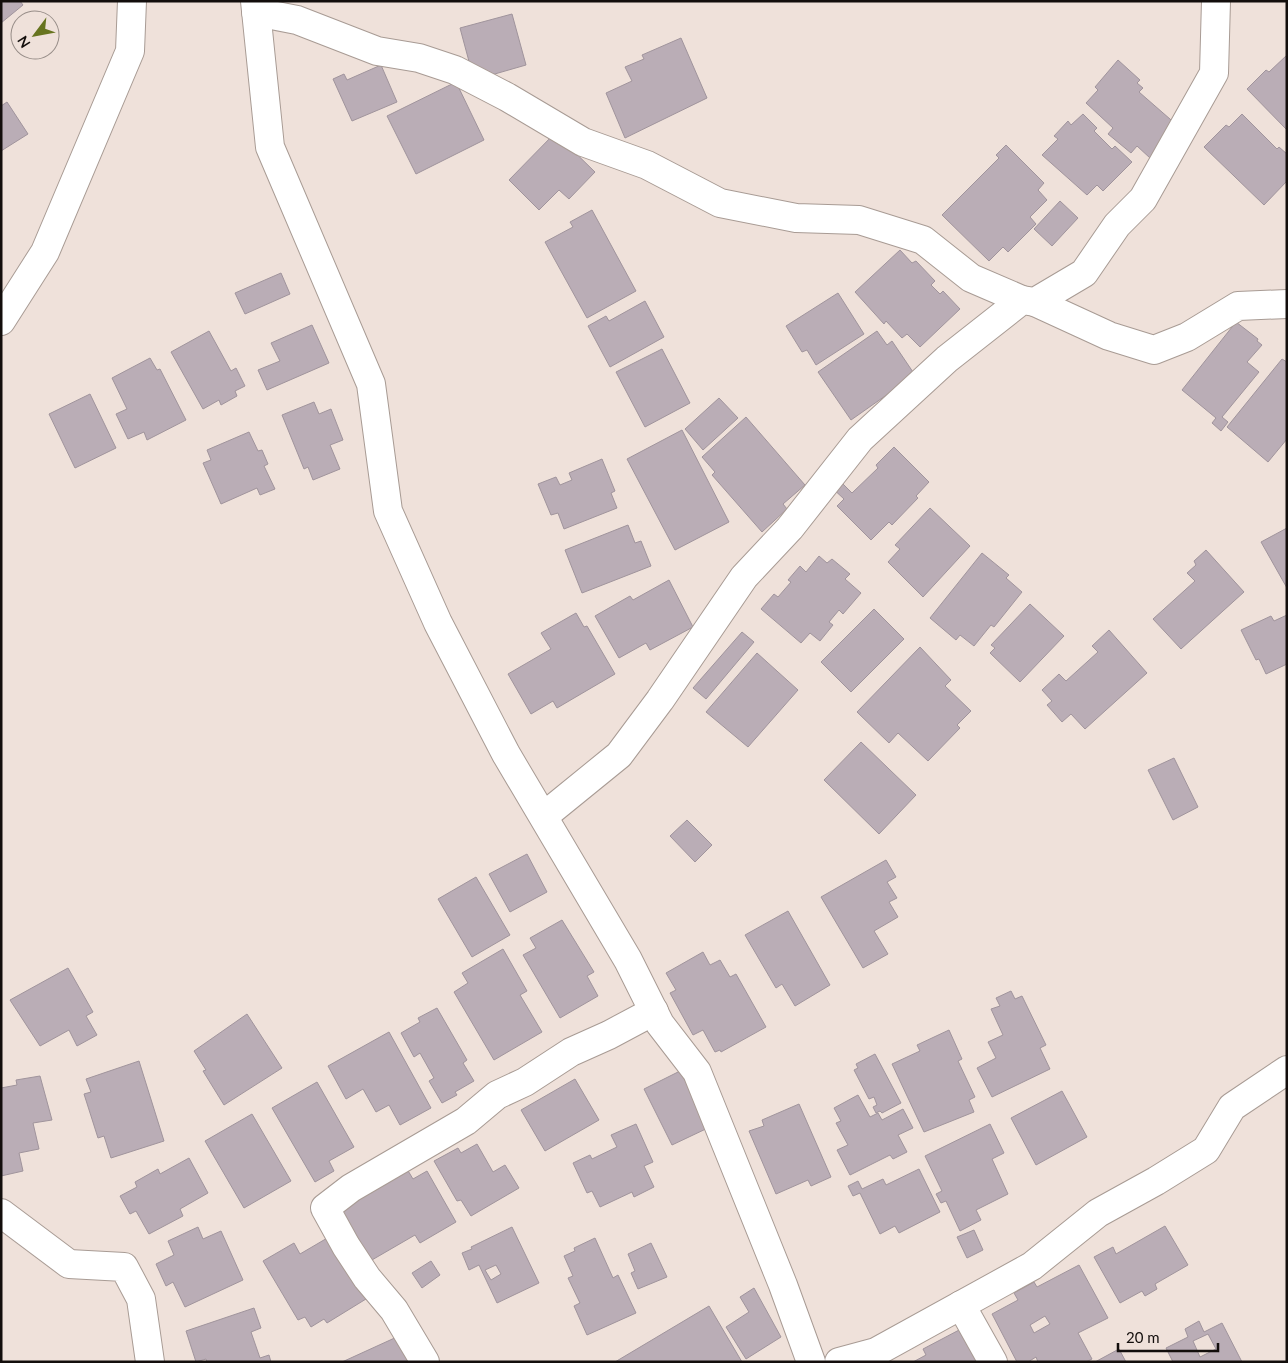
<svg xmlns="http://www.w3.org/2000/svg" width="1288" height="1363" font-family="Lato,sans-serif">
  <rect width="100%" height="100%" fill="#efe1da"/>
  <g fill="#baadb6" stroke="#a0949c" fill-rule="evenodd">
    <polygon points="1,1 20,1 23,5 1,23"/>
    <polygon points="512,14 526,65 474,80 460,28"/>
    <polygon points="681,38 707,98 625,138 606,93 632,81 625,67 644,59 642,55"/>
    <polygon points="1287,55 1287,130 1247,89 1266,70 1269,72"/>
    <polygon points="1118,60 1140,80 1137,83 1143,88 1139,92 1178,126 1150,158 1137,146 1131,153 1108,134 1113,128 1086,103 1098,90 1095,87"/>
    <polygon points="381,65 397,102 352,121 333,79 344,74 347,80"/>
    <polygon points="456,82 484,140 416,174 387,116"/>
    <polygon points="7,102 28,134 1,151 1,106"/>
    <polygon points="1083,114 1097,128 1094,131 1112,149 1115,146 1132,162 1103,191 1097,185 1087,195 1042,155 1058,139 1054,136 1068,121 1071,125"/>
    <polygon points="1242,114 1277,149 1279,147 1287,154 1287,181 1264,205 1204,147 1226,125 1229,127"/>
    <polygon points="555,133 595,172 569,199 559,190 539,210 509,180"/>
    <polygon points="1006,145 1044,183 1038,190 1047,200 1030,217 1036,224 1008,252 1003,247 989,261 942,215 999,158 996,155"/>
    <polygon points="1060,201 1078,218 1052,246 1034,229"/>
    <polygon points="592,210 636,291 587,318 545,242 573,227 570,222"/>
    <polygon points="900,250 912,263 916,261 935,281 931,285 940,294 943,291 960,309 920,347 907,334 902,338 886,321 884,324 855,292"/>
    <polygon points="281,273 290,294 245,314 235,293"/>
    <polygon points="838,293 864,334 816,365 807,350 802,352 786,326"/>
    <polygon points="645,301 664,337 610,367 588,326 606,316 609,321"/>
    <polygon points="1236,322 1258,339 1257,341 1262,345 1247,362 1259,372 1222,417 1228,422 1221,431 1212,423 1216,418 1182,390"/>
    <polygon points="312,325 329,363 267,390 258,370 280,361 271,343"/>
    <polygon points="209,331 231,371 236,368 245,386 235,391 237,396 221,405 219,400 203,409 171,352"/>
    <polygon points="877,331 887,345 892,341 915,375 851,420 818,372"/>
    <polygon points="662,349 690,403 645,427 616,372"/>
    <polygon points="150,358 157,370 160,369 186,420 147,440 144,432 128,439 116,414 127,409 112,378"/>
    <polygon points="1282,359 1287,362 1287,439 1268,462 1227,427"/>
    <polygon points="90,394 116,448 75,468 49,414"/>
    <polygon points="719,398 738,418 703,450 685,429"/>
    <polygon points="314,402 319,414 331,409 343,440 330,445 340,469 313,480 308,467 304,469 282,415"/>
    <polygon points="746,417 805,485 783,504 787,509 762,532 712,475 715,472 702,457"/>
    <polygon points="682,430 729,522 675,550 627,459"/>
    <polygon points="249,432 258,451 262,450 268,464 264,466 275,489 260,495 257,488 221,504 203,463 211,460 207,450"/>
    <polygon points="894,447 929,482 916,496 918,498 892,525 889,522 871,540 837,506 844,499 830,486 838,479 852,493 878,468 876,465"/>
    <polygon points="602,459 615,491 611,493 617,508 564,529 558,513 551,515 538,484 556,477 560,485 572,480 569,473"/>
    <polygon points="930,508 970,546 923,597 888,562 900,549 895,545"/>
    <polygon points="628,525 635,543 641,541 651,566 582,593 565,550"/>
    <polygon points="1287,528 1287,588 1261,542"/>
    <polygon points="1206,550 1244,592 1181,649 1153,619 1195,581 1187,573 1196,565 1194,561"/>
    <polygon points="982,553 1009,575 1006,578 1022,592 994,627 991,625 974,646 960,635 956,640 930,618"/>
    <polygon points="819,556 827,563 832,559 850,574 845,579 861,593 843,614 839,610 829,622 833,625 820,641 810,633 801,643 761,609 774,594 778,597 791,582 788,580 800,566 806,572"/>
    <polygon points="669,580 693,627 650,650 646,643 619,658 595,616 630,596 633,600"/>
    <polygon points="1030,604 1064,636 1020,682 990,653 995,648 991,645"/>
    <polygon points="874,609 904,639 851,692 821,662"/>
    <polygon points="576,613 584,627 587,626 615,674 557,708 553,701 531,714 508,674 551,649 541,633"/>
    <polygon points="1287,615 1287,664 1266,674 1259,659 1256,660 1241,630 1271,616 1274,621"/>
    <polygon points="1109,630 1147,673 1085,729 1071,714 1062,722 1047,705 1052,701 1042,690 1059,674 1066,681 1098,652 1092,646"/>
    <polygon points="742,632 754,642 706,699 693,688"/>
    <polygon points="920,647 951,680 945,686 971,711 957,725 960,728 928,761 898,733 889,743 857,712"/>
    <polygon points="757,653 798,690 748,747 706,712"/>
    <polygon points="861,742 916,795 879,834 824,780"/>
    <polygon points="1174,758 1198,807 1173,820 1148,770"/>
    <polygon points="687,820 712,845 695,862 670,836"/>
    <polygon points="527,854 547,892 510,912 489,874"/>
    <polygon points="886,860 896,877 887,882 897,898 889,902 898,917 874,931 888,954 863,968 821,897"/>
    <polygon points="476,877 510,935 472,957 438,899"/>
    <polygon points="788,911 830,985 795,1006 782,984 776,988 745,935"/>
    <polygon points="562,920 594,972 587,976 598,996 560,1018 523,955 536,948 530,938"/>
    <polygon points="503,949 527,991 520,995 542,1032 494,1060 454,992 468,983 462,973"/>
    <polygon points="703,952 710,965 720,960 730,977 736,974 766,1027 721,1052 720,1050 715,1052 703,1030 693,1035 670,993 676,990 666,973"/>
    <polygon points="68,968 93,1012 86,1016 97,1035 77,1046 69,1030 40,1046 10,1000"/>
    <polygon points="1011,991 1015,999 1022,996 1046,1045 1040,1048 1050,1069 992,1097 977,1068 996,1058 988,1042 1003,1035 991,1009 1000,1006 996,998"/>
    <polygon points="437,1008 467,1060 463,1063 474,1081 455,1092 457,1095 442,1103 429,1081 434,1078 420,1053 414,1057 401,1033 420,1022 418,1018"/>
    <polygon points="247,1014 282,1068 224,1105 203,1071 206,1070 194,1051"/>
    <polygon points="949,1030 962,1059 958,1061 975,1097 969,1100 974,1112 924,1132 892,1064 920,1051 917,1045"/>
    <polygon points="389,1032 431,1108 400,1125 389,1105 376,1112 363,1089 346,1099 328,1066"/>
    <polygon points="875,1054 901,1103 882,1113 880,1111 876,1113 873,1107 877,1105 874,1097 869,1099 854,1070 858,1068 856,1064"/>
    <polygon points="139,1061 164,1141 111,1158 104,1136 98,1138 84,1094 91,1092 86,1079"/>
    <polygon points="680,1071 710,1127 672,1145 644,1089"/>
    <polygon points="40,1076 52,1120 33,1123 39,1149 19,1153 23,1171 1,1176 1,1088 17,1085 16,1080"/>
    <polygon points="575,1079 599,1120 545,1151 521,1110"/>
    <polygon points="317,1082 354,1147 329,1161 334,1171 315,1182 272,1108"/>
    <polygon points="1062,1091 1087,1137 1036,1165 1011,1118"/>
    <polygon points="858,1095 870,1117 878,1113 882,1120 903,1109 913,1128 898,1135 907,1152 893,1159 890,1155 850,1175 837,1150 848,1145 836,1123 841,1121 834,1108"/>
    <polygon points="799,1104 831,1177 811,1186 808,1180 776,1194 749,1131 764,1126 762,1120"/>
    <polygon points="252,1114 291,1181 244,1208 205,1141"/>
    <polygon points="636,1124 653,1162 644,1166 654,1187 634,1197 632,1192 600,1207 592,1191 587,1193 573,1163 590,1155 592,1159 617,1147 611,1135"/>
    <polygon points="990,1124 1004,1153 992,1159 1008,1194 976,1210 981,1220 960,1231 946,1201 941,1203 936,1194 942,1191 925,1156"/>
    <polygon points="477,1144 493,1172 505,1165 519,1188 471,1216 461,1200 457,1201 434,1161 458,1148 461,1153"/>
    <polygon points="189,1158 208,1193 180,1209 183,1216 149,1234 136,1211 130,1214 120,1196 137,1187 135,1182 158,1169 160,1174"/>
    <polygon points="407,1169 413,1179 427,1171 456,1222 420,1243 415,1235 365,1264 335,1211"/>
    <polygon points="919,1169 940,1212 899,1233 895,1226 880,1234 860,1193 853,1196 848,1186 858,1181 862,1189 883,1179 886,1185"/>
    <polygon points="1165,1226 1188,1265 1155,1284 1157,1289 1145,1296 1142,1291 1120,1303 1094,1257 1113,1247 1116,1254"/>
    <polygon points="198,1227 203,1239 221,1231 243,1280 185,1307 173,1282 166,1286 156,1264 174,1255 168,1241"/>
    <path d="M512,1227L539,1283L497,1303L479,1265L469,1270L462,1253L472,1249L471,1247ZM496,1265L501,1274L491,1280L485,1270Z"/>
    <polygon points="974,1230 983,1250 967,1258 957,1237"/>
    <polygon points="329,1237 366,1299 327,1323 324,1319 311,1327 305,1317 298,1320 263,1261 294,1243 300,1254"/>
    <polygon points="595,1238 613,1278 618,1275 636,1313 587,1335 574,1306 580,1303 568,1278 573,1276 564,1256 575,1251 574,1248"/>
    <polygon points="651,1243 667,1277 638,1289 631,1273 635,1271 628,1254"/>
    <polygon points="431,1261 440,1275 422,1288 412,1273"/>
    <path d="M1079,1265L1108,1318L1078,1333L1092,1359L1086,1362H1038L1036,1357L1028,1362H1017L992,1314L1018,1300L1014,1293L1034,1282L1037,1287ZM1045,1316L1050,1324L1034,1333L1030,1325Z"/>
    <polygon points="754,1288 781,1337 746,1359 726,1327 749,1312 740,1297"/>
    <polygon points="709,1306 742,1362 615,1362"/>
    <polygon points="254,1308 261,1328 251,1332 260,1358 269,1355 271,1362 207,1362 206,1359 196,1362 186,1331"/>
    <path d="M1199,1321L1204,1332L1222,1323L1242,1362H1173L1166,1348L1188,1337L1185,1329ZM1208,1334L1216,1349L1200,1357L1193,1341Z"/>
    <polygon points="961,1329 977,1362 913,1362 926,1355 923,1349"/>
    <polygon points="399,1336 411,1362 342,1362"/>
    <polygon points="1119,1349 1126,1362 1095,1362"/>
  </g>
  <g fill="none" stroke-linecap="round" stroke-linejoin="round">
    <g stroke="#a89b94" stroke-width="30">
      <g id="street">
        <polyline points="255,1 270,147 371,384 388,511 438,623 506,754 628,960 660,1024 697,1072 783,1285 811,1362"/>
        <polyline points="256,12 297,20 377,51 419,58 455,70 507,97 583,142 647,165 720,203 796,218 859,220 923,240 971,278 1022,300"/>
        <polyline points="1035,302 1109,336 1154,350 1187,337 1238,306 1287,304"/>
        <polyline points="1,321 45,252 130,51 132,1"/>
        <polyline points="544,816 619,755 660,700 744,577 790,528 860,439 947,359 1022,300 1035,302 1084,273 1117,225 1143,199 1214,73 1216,1"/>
        <polyline points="1,1213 69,1264 124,1267 141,1299 150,1362"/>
        <polyline points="961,1305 993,1362"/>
        <polyline points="425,1362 394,1310 367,1278 346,1246 325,1208 351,1188 466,1121 497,1095 525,1082 571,1052 609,1035 654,1011"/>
        <polyline points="839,1362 876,1352 1032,1266 1098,1213 1156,1181 1206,1150 1232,1107 1287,1070"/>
      </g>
    </g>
    <use href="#street" stroke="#fff" stroke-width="28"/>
  </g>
  <rect width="1288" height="1363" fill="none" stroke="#130e0c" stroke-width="5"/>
  <g transform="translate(35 35) rotate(238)"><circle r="24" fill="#efe1da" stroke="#978d88"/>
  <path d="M0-4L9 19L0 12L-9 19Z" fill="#67741f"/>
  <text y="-8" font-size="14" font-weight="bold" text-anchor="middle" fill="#130e0c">N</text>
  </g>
  <path d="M1118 1343v8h100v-8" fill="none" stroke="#130e0c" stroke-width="2.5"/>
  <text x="1126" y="1343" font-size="15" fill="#130e0c" stroke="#efe1da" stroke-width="4" paint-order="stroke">20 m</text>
</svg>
